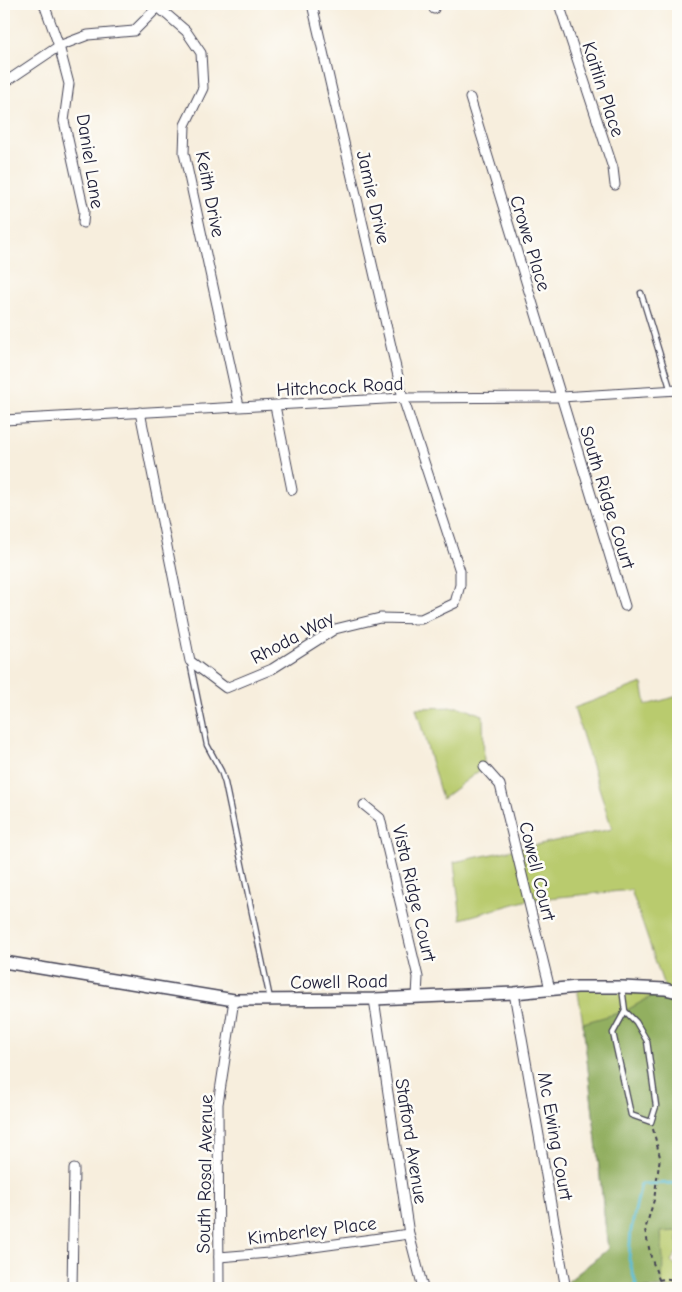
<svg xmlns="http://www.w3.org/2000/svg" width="682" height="1292" font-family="'Comic Neue',sans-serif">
  <rect width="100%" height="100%" fill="#fdfcf7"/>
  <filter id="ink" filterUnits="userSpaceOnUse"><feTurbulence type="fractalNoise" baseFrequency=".02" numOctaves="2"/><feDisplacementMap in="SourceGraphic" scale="10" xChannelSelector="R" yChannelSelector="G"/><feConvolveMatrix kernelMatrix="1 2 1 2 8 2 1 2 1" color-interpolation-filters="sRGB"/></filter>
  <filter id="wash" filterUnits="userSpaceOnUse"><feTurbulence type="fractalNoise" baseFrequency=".0096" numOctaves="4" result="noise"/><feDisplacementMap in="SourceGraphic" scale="20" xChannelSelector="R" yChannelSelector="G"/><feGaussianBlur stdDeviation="1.12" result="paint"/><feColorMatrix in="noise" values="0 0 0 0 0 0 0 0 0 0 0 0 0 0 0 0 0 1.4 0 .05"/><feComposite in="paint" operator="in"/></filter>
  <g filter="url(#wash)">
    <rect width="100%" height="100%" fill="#f7eedd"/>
    <g fill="#b9cb6e" stroke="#6e7654">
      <polygon points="642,683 646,705 678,696 678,1251 671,1261 678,1267 678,1288 565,1288 565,1284 608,1249 583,1023 577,987 665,989 631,890 528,900 461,919 454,862 612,829 574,708"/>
      <polygon points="459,707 483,715 484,767 442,799 416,708"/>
    </g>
    <polygon fill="#92af61" stroke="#5a684e" points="665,989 678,992 678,1231 661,1232 663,1260 662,1288 569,1288 565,1284 608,1249 583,1023 625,1011"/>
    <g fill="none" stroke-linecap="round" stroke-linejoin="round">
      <polyline stroke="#53bad1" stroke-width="3" points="637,1288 629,1259 631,1230 641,1184 678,1183"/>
    </g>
  </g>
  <g filter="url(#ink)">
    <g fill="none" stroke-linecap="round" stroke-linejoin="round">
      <g stroke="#424153" stroke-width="7">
        <g id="service">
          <polyline points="641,293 671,391"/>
          <polyline points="190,662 207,745 221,771 225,783 270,999"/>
          <polyline points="622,988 625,1011 636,1022 647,1041 656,1106 651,1122 631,1115 613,1033 625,1011"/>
        </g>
      </g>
      <g stroke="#424153" stroke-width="11">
        <g id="minor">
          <polyline points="44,4 59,46 69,84 64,121 84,211 83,223"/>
          <polyline points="433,4 434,9"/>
          <polyline points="559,4 613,168 615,185"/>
          <polyline points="158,7 186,31 201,53 203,88 185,125 184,153 239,406"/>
          <polyline points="4,83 59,46 88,35 134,31 158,7 159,4"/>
          <polyline points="470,98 625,606"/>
          <polyline points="275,406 292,490"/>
          <polyline points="140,412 190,661 226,688 272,669 335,629 380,618 421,619 455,603 460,585 460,571 403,398 312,4"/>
          <polyline points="4,420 403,398 561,397 678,390"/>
          <polyline points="484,767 500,785 550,989"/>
          <polyline points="364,805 380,818 418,977 417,996"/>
          <polyline points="514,993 565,1284"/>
          <polyline points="374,999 409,1234 423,1288"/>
          <polyline points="219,1257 269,1253 409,1234"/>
          <polyline points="72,1288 74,1169"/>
          <polyline points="219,1288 218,1104 234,1000"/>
        </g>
      </g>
      <g stroke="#424153" stroke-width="14">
        <polyline id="tertiary" points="4,962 234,1000 374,999 514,993 577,987 622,987 665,989 678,992"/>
      </g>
      <g stroke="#424153" stroke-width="2" stroke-dasharray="4 4" stroke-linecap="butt">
        <polyline points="653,1129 660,1157 654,1200 645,1230 651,1257 662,1288"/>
        <path d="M659,1280C667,1278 672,1278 678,1284"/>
      </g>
      <use href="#service" stroke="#fff" stroke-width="4.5"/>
      <use href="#minor" stroke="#fff" stroke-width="9"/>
      <use href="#tertiary" stroke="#fff" stroke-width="11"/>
    </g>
  </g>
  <g text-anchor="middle" stroke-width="5" stroke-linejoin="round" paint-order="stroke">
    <g font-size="19" fill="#22223b" stroke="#fdfcf7">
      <text transform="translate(604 89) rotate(72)" y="7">Kaitlin Place</text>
      <text transform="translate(91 161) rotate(81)" y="7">Daniel Lane</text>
      <text transform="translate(211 194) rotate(79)" y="7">Keith Drive</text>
      <text transform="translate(374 197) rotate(77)" y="7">Jamie Drive</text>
      <text transform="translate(531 243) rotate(73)" y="7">Crowe Place</text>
      <text transform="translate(340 386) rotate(-3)" y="7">Hitchcock Road</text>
      <text transform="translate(608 497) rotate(73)" y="7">South Ridge Court</text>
      <text transform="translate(292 637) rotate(-28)" y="7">Rhoda Way</text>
      <text transform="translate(538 871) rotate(76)" y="7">Cowell Court</text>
      <text transform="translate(415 893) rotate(77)" y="7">Vista Ridge Court</text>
      <text transform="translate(339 981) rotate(-1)" y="7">Cowell Road</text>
      <text transform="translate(556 1136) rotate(80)" y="7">Mc Ewing Court</text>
      <text transform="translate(412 1141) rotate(81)" y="7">Stafford Avenue</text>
      <text transform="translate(204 1174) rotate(-89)" y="7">South Rosal Avenue</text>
      <text transform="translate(312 1230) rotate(-7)" y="7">Kimberley Place</text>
    </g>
  </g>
  <rect width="682" height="1292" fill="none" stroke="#fdfcf7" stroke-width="20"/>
</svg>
